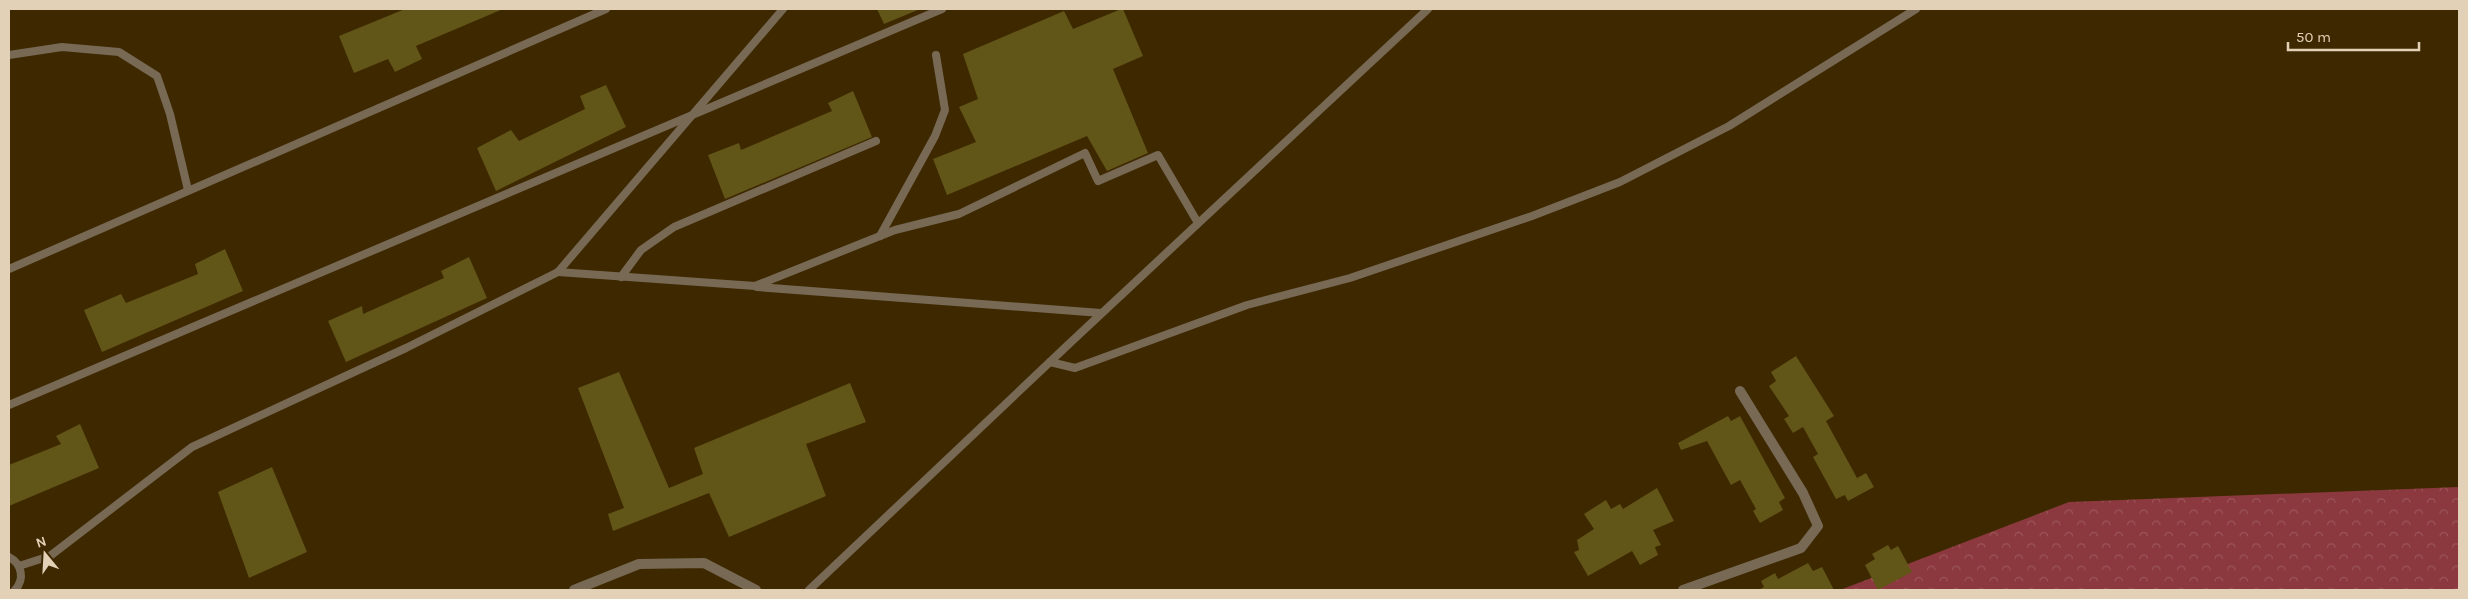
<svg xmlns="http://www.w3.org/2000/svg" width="2468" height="599" font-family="Karla,sans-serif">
  <defs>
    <pattern id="forest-crowns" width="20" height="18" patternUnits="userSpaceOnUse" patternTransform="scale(1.25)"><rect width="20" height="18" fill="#8b393f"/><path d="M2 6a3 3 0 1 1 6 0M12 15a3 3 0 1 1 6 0" fill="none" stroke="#9b5558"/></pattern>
  </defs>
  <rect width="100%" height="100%" fill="#3e2800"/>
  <polygon fill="url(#forest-crowns)" points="2459,487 2459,590 1840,590 2069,502"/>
  <g fill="#615518">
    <polygon points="405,9 503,9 416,46 422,59 395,72 388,59 354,73 339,36"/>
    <polygon points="877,9 920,9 884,24"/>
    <polygon points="1121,9 1123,9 1143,56 1113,69 1148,153 1107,171 1087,136 947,195 933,159 976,142 959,107 978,99 963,54 1064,11 1073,29"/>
    <polygon points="606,85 626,127 496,191 477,148 511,130 519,141 585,109 580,96"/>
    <polygon points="853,91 872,137 725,199 708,155 739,143 741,150 832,111 828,103"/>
    <polygon points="225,249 243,291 102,352 84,310 121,294 126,303 198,274 195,264"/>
    <polygon points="469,257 487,298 346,362 328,321 362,306 363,314 444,278 441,271"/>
    <polygon points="1796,356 1834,416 1826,421 1857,478 1866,473 1874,487 1848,501 1845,495 1836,499 1813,457 1818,454 1803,427 1793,433 1784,419 1789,416 1769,386 1776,381 1771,372"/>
    <polygon points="619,372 669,488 703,474 694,448 850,383 866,422 806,444 826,496 729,537 709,493 613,531 608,514 624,508 578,388"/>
    <polygon points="1728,416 1731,421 1740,416 1785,498 1779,502 1783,510 1760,523 1753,511 1756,509 1740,480 1731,485 1707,441 1681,450 1678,443"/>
    <polygon points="80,424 99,468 9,506 9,465 61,444 56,436"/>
    <polygon points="272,467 307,552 249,578 218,492"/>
    <polygon points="1657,488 1674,521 1653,530 1661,545 1655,547 1658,555 1640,565 1632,551 1588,576 1574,552 1579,550 1577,540 1594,529 1584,514 1606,500 1611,509 1620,504 1623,509"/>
    <polygon points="1888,545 1891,550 1898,546 1912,572 1878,590 1865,565 1875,559 1872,554"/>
    <polygon points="1808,563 1813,571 1822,567 1834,590 1758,590 1764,587 1761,581 1775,573 1778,579"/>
  </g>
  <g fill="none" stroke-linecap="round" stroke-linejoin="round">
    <g stroke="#776954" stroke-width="8">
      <polyline points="9,55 62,47 119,52 157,76 170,114 188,190"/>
      <polyline points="880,236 935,136 945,110 936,55"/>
      <polyline points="9,269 606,9"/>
      <polyline points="558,272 755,286 895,230 959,214 1085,153 1098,181 1158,155 1198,223"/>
      <polyline points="621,277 641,250 674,227 876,141"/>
      <polyline points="757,287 1101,313"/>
      <polyline points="1050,362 1075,368 1247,305 1350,278 1532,216 1620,182 1729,126 1916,9"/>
      <polyline points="9,405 942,9"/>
      <path d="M9,557C22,564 25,579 15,590"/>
      <polyline points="19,566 50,556 192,447 406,348 558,272 783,9"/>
      <polyline points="809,590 1071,342 1428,9"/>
    </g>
    <g stroke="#776954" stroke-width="10">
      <polyline points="574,590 639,564 704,563 756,590"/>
      <polyline points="1683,590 1801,548 1818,526 1803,493 1740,391"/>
    </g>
  </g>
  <rect width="2468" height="599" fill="none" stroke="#e3d1b7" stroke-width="20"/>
  <g transform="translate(45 554) rotate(342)" stroke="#3e2800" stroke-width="4" paint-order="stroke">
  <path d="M0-4L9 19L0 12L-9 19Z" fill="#e3d1b7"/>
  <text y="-8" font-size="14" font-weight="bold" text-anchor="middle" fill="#e3d1b7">N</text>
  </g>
  <path d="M2288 42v8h131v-8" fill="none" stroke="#e3d1b7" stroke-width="2.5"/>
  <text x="2296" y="42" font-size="15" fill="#e3d1b7" stroke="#3e2800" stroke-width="4" paint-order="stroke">50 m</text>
</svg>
